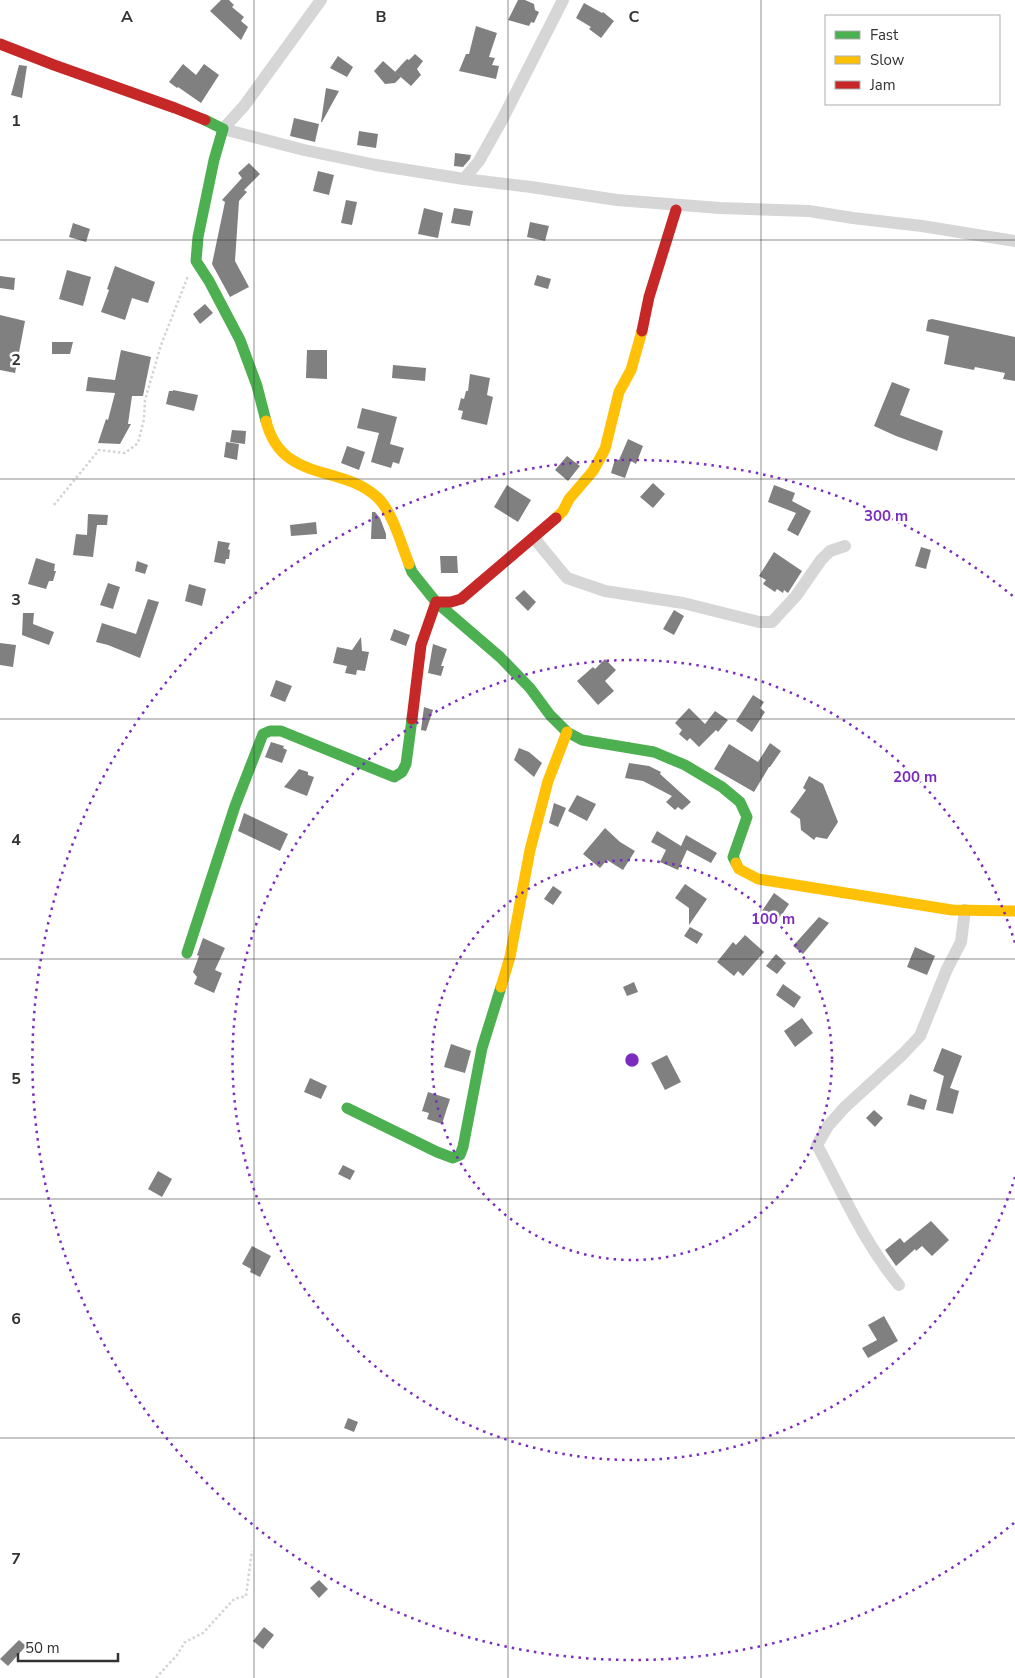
<svg xmlns="http://www.w3.org/2000/svg" width="1015" height="1678" font-family="'Nunito Sans',sans-serif">
  <rect width="100%" height="100%" fill="#fff"/>
  <g fill="#808080">
    <polygon points="221,0 229,0 234,5 232,7 244,17 241,21 248,27 241,40 210,11"/>
    <polygon points="518,0 525,0 534,4 535,10 539,12 534,23 531,22 529,26 508,20"/>
    <polygon points="584,3 602,13 603,12 614,21 601,38 589,29 591,27 576,18"/>
    <polygon points="476,26 497,33 489,57 495,58 492,65 499,66 496,79 459,71 466,54 469,54"/>
    <polygon points="415,54 423,61 417,69 421,75 411,86 395,72 404,62 407,59 409,60"/>
    <polygon points="338,56 353,67 347,77 330,68"/>
    <polygon points="383,61 401,77 395,83 385,84 374,71"/>
    <polygon points="183,64 196,75 204,64 219,75 201,103 178,87 177,88 169,82"/>
    <polygon points="19,65 27,66 22,98 11,95"/>
    <polygon points="326,88 339,91 322,122 321,122"/>
    <polygon points="294,118 319,124 315,142 290,136"/>
    <polygon points="359,131 378,134 376,148 357,145"/>
    <polygon points="455,153 471,155 470,159 463,167 454,166"/>
    <polygon points="249,163 260,174 244,190 247,192 239,201 235,261 249,287 230,297 212,264 225,202 222,200 242,178 238,173"/>
    <polygon points="318,171 334,175 329,195 313,191"/>
    <polygon points="346,200 357,202 352,225 341,223"/>
    <polygon points="424,208 443,213 438,238 418,234"/>
    <polygon points="454,208 473,211 470,226 451,223"/>
    <polygon points="530,222 549,226 545,241 527,237"/>
    <polygon points="73,223 90,229 86,242 69,237"/>
    <polygon points="115,266 155,282 148,303 132,298 125,320 101,312 109,290 107,289"/>
    <polygon points="67,270 91,277 83,306 59,299"/>
    <polygon points="537,275 551,279 548,289 534,285"/>
    <polygon points="0,276 15,278 14,290 0,288"/>
    <polygon points="205,304 213,313 200,324 193,314"/>
    <polygon points="0,315 25,321 15,373 0,370"/>
    <polygon points="932,319 1015,337 1015,381 1003,379 1005,373 975,367 974,370 944,364 949,336 926,331 928,320"/>
    <polygon points="52,342 73,342 70,354 52,354"/>
    <polygon points="121,350 151,357 143,396 132,396 128,424 131,424 120,444 98,443 106,419 108,420 115,393 86,391 88,377 115,380"/>
    <polygon points="307,350 327,350 327,379 306,378"/>
    <polygon points="393,365 426,368 425,381 392,378"/>
    <polygon points="470,374 490,378 487,395 493,397 487,425 461,419 463,411 458,410 461,398 464,399 466,391 468,391"/>
    <polygon points="892,382 910,389 900,415 943,431 937,451 896,436 874,426"/>
    <polygon points="173,390 198,395 194,411 166,404 169,391 173,391"/>
    <polygon points="362,408 397,417 390,444 404,448 399,464 393,462 391,468 371,462 379,433 357,428"/>
    <polygon points="232,430 246,431 245,444 230,442"/>
    <polygon points="628,439 643,446 636,464 631,461 625,478 611,473 615,459 619,460"/>
    <polygon points="226,442 239,444 237,460 224,457"/>
    <polygon points="347,446 365,452 359,470 341,463"/>
    <polygon points="567,456 580,466 568,481 555,470"/>
    <polygon points="653,483 665,494 653,508 640,497"/>
    <polygon points="507,485 531,500 518,522 494,507"/>
    <polygon points="774,485 795,493 792,501 811,511 798,536 787,530 796,513 768,502"/>
    <polygon points="372,512 375,512 380,518 386,534 386,539 371,539"/>
    <polygon points="88,514 108,515 107,525 97,525 93,557 73,555 76,534 87,535"/>
    <polygon points="316,522 317,534 291,536 290,525"/>
    <polygon points="218,541 230,543 228,549 230,550 229,559 226,559 225,564 214,562"/>
    <polygon points="921,547 931,550 926,569 915,566"/>
    <polygon points="774,552 802,571 788,593 784,590 783,593 777,589 775,592 763,584 766,580 759,576"/>
    <polygon points="440,556 457,556 458,573 441,573"/>
    <polygon points="36,558 55,564 54,571 56,571 53,581 49,581 46,589 28,584"/>
    <polygon points="137,561 148,565 145,574 135,571"/>
    <polygon points="108,583 120,587 113,609 100,605"/>
    <polygon points="189,584 206,589 202,606 185,601"/>
    <polygon points="524,590 536,602 528,611 515,598"/>
    <polygon points="148,599 159,602 140,658 108,645 96,642 102,623 136,634"/>
    <polygon points="674,610 684,616 674,635 663,629"/>
    <polygon points="23,613 34,613 33,624 54,632 49,645 22,635"/>
    <polygon points="394,629 410,635 406,646 390,640"/>
    <polygon points="361,637 362,651 369,652 365,671 357,670 356,675 345,673 347,666 333,663 337,647 352,650"/>
    <polygon points="0,643 16,645 13,667 0,665"/>
    <polygon points="433,644 447,649 441,666 444,666 441,676 428,673"/>
    <polygon points="605,659 616,670 605,681 614,691 598,705 577,681 593,667 595,669"/>
    <polygon points="276,680 292,686 285,702 270,696"/>
    <polygon points="753,695 764,702 760,708 765,712 752,732 736,721"/>
    <polygon points="424,707 433,710 426,731 421,730"/>
    <polygon points="689,708 705,724 715,711 728,720 718,732 716,730 699,747 690,738 687,741 679,734 682,730 675,723"/>
    <polygon points="271,742 284,746 283,748 287,750 282,763 265,757"/>
    <polygon points="770,743 781,751 770,767 769,767 754,792 714,769 729,744 758,762"/>
    <polygon points="519,748 529,752 542,763 534,777 514,760"/>
    <polygon points="629,763 649,766 661,772 660,774 691,802 682,810 678,807 675,810 666,802 672,796 643,781 625,778"/>
    <polygon points="299,769 308,772 308,775 314,777 307,796 284,787"/>
    <polygon points="809,776 823,784 838,822 827,839 816,837 814,840 801,830 800,819 790,812 806,790 803,788"/>
    <polygon points="577,795 596,804 587,821 568,811"/>
    <polygon points="554,803 566,808 558,827 549,823"/>
    <polygon points="244,813 288,834 280,851 238,831"/>
    <polygon points="605,828 620,842 635,851 623,870 607,860 600,868 583,854"/>
    <polygon points="657,831 681,846 686,835 717,853 711,863 687,850 678,870 660,862 666,850 651,842"/>
    <polygon points="685,884 707,899 689,925 689,908 675,898"/>
    <polygon points="553,886 562,892 553,905 544,899"/>
    <polygon points="774,893 789,904 775,925 760,914"/>
    <polygon points="819,917 829,923 803,954 793,946"/>
    <polygon points="690,927 703,934 697,944 684,936"/>
    <polygon points="745,935 764,952 743,976 738,971 734,976 717,962 733,942 736,945"/>
    <polygon points="203,938 225,948 215,970 222,973 214,993 194,984 197,977 193,972 199,956 197,955"/>
    <polygon points="915,947 935,956 927,975 907,967"/>
    <polygon points="776,954 786,963 777,974 766,966"/>
    <polygon points="634,982 638,992 627,996 623,987"/>
    <polygon points="783,984 801,997 794,1008 776,995"/>
    <polygon points="802,1018 813,1033 795,1047 784,1031"/>
    <polygon points="451,1044 471,1051 465,1073 444,1067"/>
    <polygon points="942,1048 962,1056 950,1088 959,1091 953,1114 936,1110 944,1076 933,1071"/>
    <polygon points="667,1055 681,1082 665,1090 651,1063"/>
    <polygon points="310,1078 327,1086 321,1099 304,1092"/>
    <polygon points="428,1092 450,1099 442,1124 427,1119 429,1113 422,1111"/>
    <polygon points="910,1094 927,1100 924,1110 907,1105"/>
    <polygon points="874,1110 883,1118 875,1127 866,1118"/>
    <polygon points="343,1165 355,1171 350,1180 338,1174"/>
    <polygon points="158,1171 172,1179 162,1197 148,1189"/>
    <polygon points="931,1221 949,1240 932,1256 922,1246 916,1251 915,1249 896,1266 885,1250 900,1238 904,1243"/>
    <polygon points="252,1246 271,1256 260,1277 250,1272 251,1269 242,1264"/>
    <polygon points="884,1316 898,1341 868,1358 862,1348 877,1340 868,1325"/>
    <polygon points="348,1418 358,1422 354,1432 344,1428"/>
    <polygon points="319,1580 328,1589 319,1598 310,1588"/>
    <polygon points="264,1627 274,1635 263,1649 253,1641"/>
    <polygon points="19,1640 26,1646 8,1666 0,1659"/>
  </g>
  <g fill="none" stroke-linecap="round" stroke-linejoin="round">
    <g stroke="#d4d4d4" stroke-width="2.5" stroke-dasharray="2.5 2.5" stroke-linecap="butt">
      <polyline points="54,505 99,450 125,453 138,443 144,419 145,400 161,345 188,276"/>
      <polyline points="156,1678 177,1655 185,1642 203,1633 234,1599 246,1596 252,1551"/>
    </g>
    <g stroke="#d6d6d6" stroke-width="12">
      <polyline points="223,129 304,150 376,165 464,179 531,187 617,200 720,208 809,211 853,218 922,226 1015,241"/>
      <polyline points="223,129 244,106 321,0"/>
      <polyline points="464,179 479,161 503,118 563,0"/>
      <polyline points="534,538 567,578 605,591 683,603 759,622 772,622 796,596 821,560 830,551 845,546"/>
      <path d="M899,1285C864,1243 843,1193 817,1145L828,1126L844,1108L903,1054L920,1036L947,969L961,942L965,910"/>
    </g>
    <g stroke="#4caf50" stroke-width="11">
      <polyline points="205,120 223,129 214,160 198,237 196,261 209,281 240,340 257,386 266,421"/>
      <polyline points="409,564 412,572 436,602 500,657 530,688 550,715 567,732 582,740 654,752 685,765 722,787 740,802 747,817 733,857 736,863"/>
      <polyline points="187,953 235,806 263,734 270,731 281,731 394,777 402,772 406,764 412,719"/>
      <polyline points="347,1108 437,1152 453,1158 460,1155 463,1147 482,1048 501,987"/>
    </g>
    <g stroke="#ffc107" stroke-width="11">
      <path d="M266,421C282,484 341,463 378,498C393,513 401,544 409,564"/>
      <polyline points="556,518 563,511 569,499 593,471 605,449 619,392 631,370 642,331"/>
      <polyline points="736,863 739,869 758,879 952,910 1015,911"/>
      <polyline points="501,987 510,957 530,850 548,781 567,732"/>
    </g>
    <g stroke="#c62828" stroke-width="11">
      <polyline points="0,44 54,65 175,108 205,120"/>
      <polyline points="642,331 649,297 676,210"/>
      <polyline points="412,719 421,645 436,602 451,602 461,599 556,518"/>
    </g>
  </g>
  <path fill="none" stroke="#323232" stroke-width="1" stroke-opacity="0.55" d="M254,0V1678M508,0V1678M761,0V1678M0,240H1015M0,479H1015M0,719H1015M0,959H1015M0,1199H1015M0,1438H1015"/>
  <g fill="none" stroke="#7b2cbf" stroke-width="2.5" stroke-dasharray="2.5 5">
    <circle cx="632" cy="1060" r="200"/>
    <path d="M1015 1177A400 400 0 1 1 1015 943"/>
    <path d="M1014 1523A600 600 0 1 1 1014 597"/>
  </g>
  <g font-size="16" text-anchor="middle" font-weight="bold" fill="#323232" stroke="#fff" stroke-width="5" stroke-linejoin="round" paint-order="stroke">
    <text x="127" y="22">A</text>
    <text x="381" y="22">B</text>
    <text x="634" y="22">C</text>
    <text x="16" y="126">1</text>
    <text x="16" y="365">2</text>
    <text x="16" y="605">3</text>
    <text x="16" y="845">4</text>
    <text x="16" y="1084">5</text>
    <text x="16" y="1324">6</text>
    <text x="16" y="1564">7</text>
  </g>
  <circle cx="632" cy="1060" r="8" fill="#7b2cbf" stroke="#fff" stroke-width="2.5"/>
  <g font-size="15" text-anchor="middle" font-weight="bold" fill="#7b2cbf" stroke="#fff" stroke-width="5" stroke-linejoin="round" paint-order="stroke">
    <text x="886" y="521">300 m</text>
    <text x="915" y="782">200 m</text>
    <text x="773" y="924">100 m</text>
  </g>
  <rect x="825" y="15" width="175" height="90" fill="#ffffff" stroke="#adadad"/>
  <rect x="835" y="31" width="25" height="8" fill="#4caf50" stroke="#adadad"/>
  <text x="870" y="40" font-size="15" fill="#323232">Fast</text>
  <rect x="835" y="56" width="25" height="8" fill="#ffc107" stroke="#adadad"/>
  <text x="870" y="65" font-size="15" fill="#323232">Slow</text>
  <rect x="835" y="81" width="25" height="8" fill="#c62828" stroke="#adadad"/>
  <text x="870" y="90" font-size="15" fill="#323232">Jam</text>
  <path d="M18 1653v8h100v-8" fill="none" stroke="#323232" stroke-width="2.5"/>
  <text x="25" y="1653" font-size="15" fill="#323232" stroke="#ffffff" stroke-width="4" paint-order="stroke">50 m</text>
</svg>
